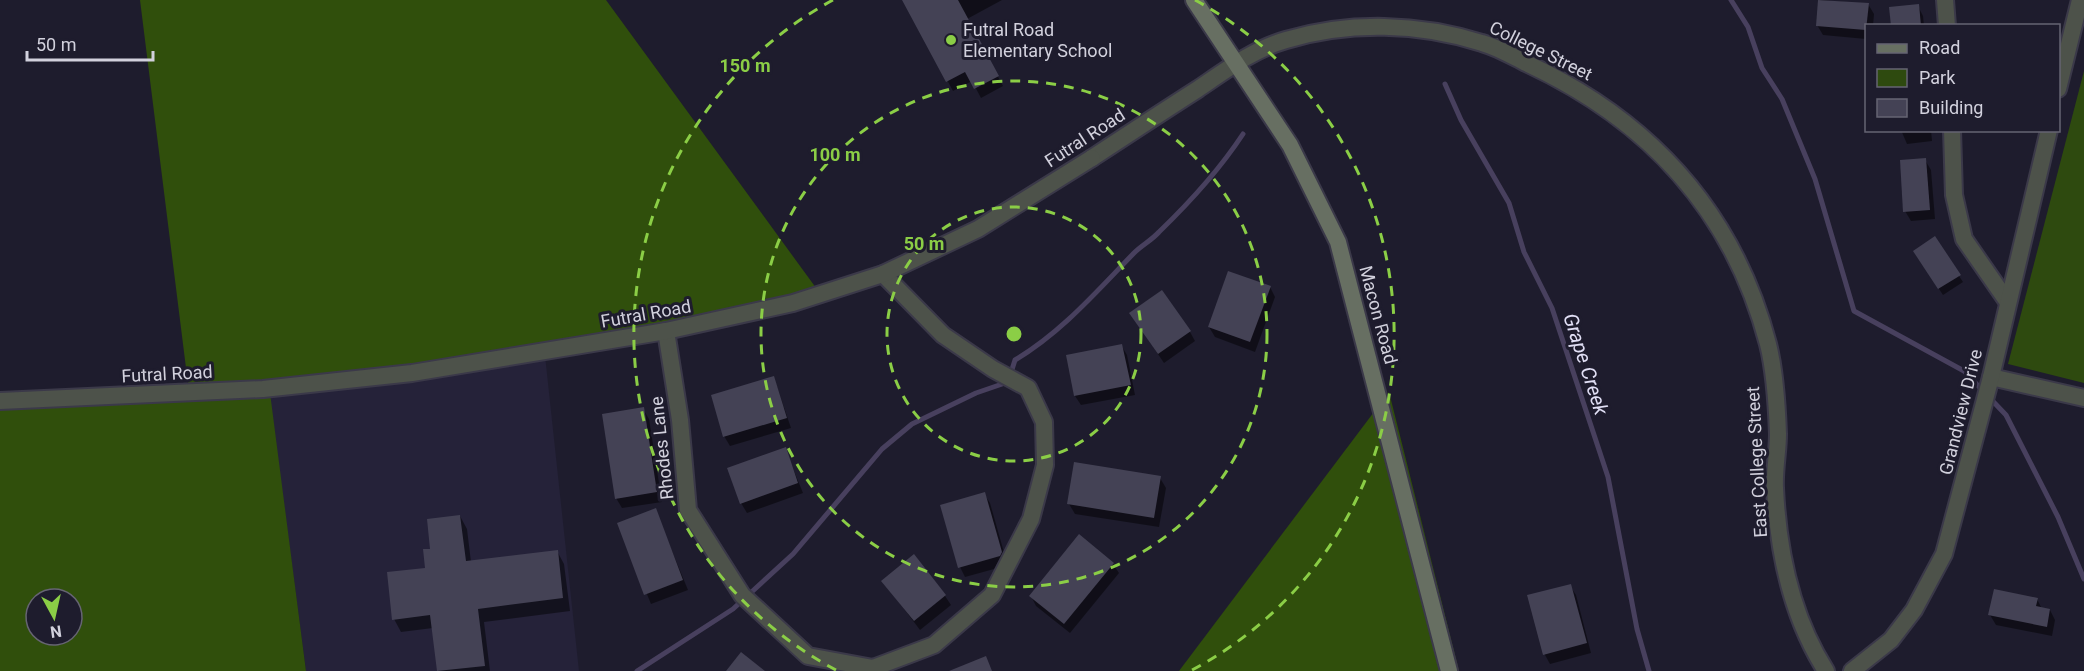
<svg xmlns="http://www.w3.org/2000/svg" width="2084" height="671" font-family="Roboto,sans-serif">
  <rect width="100%" height="100%" fill="#1e1c2d"/>
  <polygon fill="#252239" points="544,346 579,671 306,671 268,385"/>
  <polygon fill="#2e4a0f" points="2084,71 2084,383 2008,364"/>
  <g fill="#304f0c" fill-rule="evenodd">
    <path d="M140,0H606L819,292L789,306L544,346L269,385L306,671H0V402L190,400ZM36,599H72V635H36Z"/>
    <polygon points="1389,392 1459,671 1179,671"/>
  </g>
  <g fill="#0007">
    <polygon points="904,0 1002,0 967,19 1003,86 981,98 972,81 953,91"/>
    <polygon points="1820,0 1868,4 1874,14 1873,26 1866,26 1866,39 1823,35 1817,25"/>
    <polygon points="1918,6 1923,16 1924,26 1892,26"/>
    <polygon points="1901,130 1931,130 1932,141 1907,144"/>
    <polygon points="1925,160 1931,170 1935,219 1911,221 1905,211"/>
    <polygon points="1918,257 1959,276 1963,282 1943,295"/>
    <polygon points="1270,287 1275,297 1255,352 1215,337 1209,327"/>
    <polygon points="1131,314 1190,332 1195,341 1164,363"/>
    <polygon points="1121,345 1127,355 1135,395 1081,405 1075,396"/>
    <polygon points="774,378 791,428 730,446 724,436"/>
    <polygon points="643,409 649,419 662,502 622,508 616,498"/>
    <polygon points="785,449 803,493 747,513 741,503"/>
    <polygon points="1160,478 1166,488 1159,527 1075,514 1069,504"/>
    <polygon points="984,494 990,503 1007,563 1005,566 965,577 960,567"/>
    <polygon points="655,510 688,590 651,604 618,524"/>
    <polygon points="460,516 467,529 471,562 557,551 564,564 570,611 484,622 490,671 438,671 433,628 401,632 394,619 427,569 432,550"/>
    <polygon points="1113,564 1119,573 1070,633 1036,606 1031,596"/>
    <polygon points="883,581 945,596 951,605 920,630"/>
    <polygon points="1570,586 1576,595 1591,653 1550,664 1545,655 1529,596"/>
    <polygon points="2037,599 2042,609 2050,610 2055,620 2052,636 1996,625 1990,615"/>
  </g>
  <g fill="none" stroke-linecap="round" stroke-linejoin="round">
    <g stroke="#48405e" stroke-width="5">
      <polyline points="1731,0 1748,27 1762,68 1782,99 1815,179 1854,311 1964,371 2006,415 2058,517 2084,579"/>
      <polyline points="1445,84 1461,120 1509,203 1524,252 1552,308 1608,477 1637,629 1649,671"/>
      <path d="M637,671L733,609L793,554L882,449L912,424L976,393L1008,382L1015,360C1062,332 1097,291 1134,253C1142,245 1152,240 1159,232C1189,203 1220,169 1243,134"/>
    </g>
  </g>
  <g fill="#444255">
    <polygon points="902,0 958,0 999,76 974,89 965,72 946,82"/>
    <polygon points="1818,0 1869,3 1866,30 1816,26"/>
    <polygon points="1919,4 1921,26 1891,26 1889,7"/>
    <polygon points="1926,158 1930,210 1903,212 1900,160"/>
    <polygon points="1935,236 1961,275 1938,289 1913,251"/>
    <polygon points="1228,271 1271,286 1250,342 1208,327"/>
    <polygon points="1162,290 1191,331 1158,354 1129,313"/>
    <polygon points="1122,344 1131,385 1074,396 1066,355"/>
    <polygon points="774,376 787,418 723,437 711,395"/>
    <polygon points="644,407 657,492 615,499 602,414"/>
    <polygon points="786,447 798,483 740,504 727,468"/>
    <polygon points="1074,462 1161,476 1154,518 1067,504"/>
    <polygon points="985,492 1002,552 1000,556 958,568 940,505"/>
    <polygon points="656,508 683,580 644,595 617,523"/>
    <polygon points="460,515 466,561 558,550 563,598 478,609 485,666 437,671 430,615 392,620 387,572 425,568 423,549 430,549 427,519"/>
    <polygon points="1079,534 1114,563 1064,624 1029,596"/>
    <polygon points="914,554 946,595 914,621 881,581"/>
    <polygon points="1571,584 1587,643 1543,655 1527,595"/>
    <polygon points="1994,589 2038,598 2036,606 2050,609 2047,627 1988,615"/>
    <polygon points="741,652 765,671 726,671"/>
    <polygon points="986,656 992,671 949,671"/>
  </g>
  <g fill="none" stroke-linecap="round" stroke-linejoin="round">
    <g stroke="#3b3949" stroke-width="20">
      <g id="minor">
        <polyline points="1945,0 1947,26"/>
        <polyline points="2058,89 2080,0"/>
        <polyline points="1952,130 1954,195 1964,239 2007,301"/>
        <path d="M1092,158C1127,135 1162,112 1198,89C1226,70 1254,49 1286,40C1350,21 1419,23 1482,43C1497,47 1512,56 1526,63C1649,120 1733,210 1768,344C1775,372 1777,406 1778,434C1778,452 1774,470 1775,488C1778,553 1791,616 1826,671"/>
        <polyline points="666,331 680,420 688,510 742,595 808,656 873,668 934,645 992,595 1031,519 1045,465 1044,422 1028,388 993,369 943,335 883,274"/>
        <polyline points="1991,377 2084,398"/>
        <polyline points="1852,671 1891,640 1914,610 1944,554 1991,377 2049,130"/>
      </g>
    </g>
    <g stroke="#3b3949" stroke-width="20">
      <polyline id="tertiary" points="0,401 263,389 412,373 666,331 793,303 883,274 978,229 1092,158"/>
    </g>
    <g stroke="#3b3949" stroke-width="20">
      <polyline id="secondary" points="1194,0 1290,145 1338,242 1449,671"/>
    </g>
    <use href="#minor" stroke="#4d524a" stroke-width="16"/>
    <use href="#tertiary" stroke="#4d524a" stroke-width="16"/>
    <use href="#secondary" stroke="#676f62" stroke-width="16"/>
  </g>
  <g fill="none" stroke="#8bce46" stroke-width="3" stroke-dasharray="10 8">
    <circle cx="1014" cy="334" r="127"/>
    <circle cx="1014" cy="334" r="253"/>
    <path d="M836 670A380 380 0 0 1 833 0M1195 0A380 380 0 0 1 1192 670"/>
  </g>
  <circle fill="#8bce46" stroke="#1e1c2d" stroke-width="2" cx="951" cy="40" r="6"/>
  <g text-anchor="middle" stroke-width="6" stroke-linejoin="round" paint-order="stroke">
    <g font-size="18" fill="#d2d1dd" stroke="#1e1c2d" text-anchor="start">
      <text x="963" y="36">Futral Road<tspan x="963" dy="21">Elementary School</tspan></text>
    </g>
    <g font-size="18" fill="#d2d1dd" stroke="#1e1c2d">
      <text transform="translate(1541 51) rotate(26)" y="6">College Street</text>
      <text transform="translate(1085 138) rotate(-33)" y="6">Futral Road</text>
      <text transform="translate(646 314) rotate(-10)" y="6">Futral Road</text>
      <text transform="translate(1378 315) rotate(75)" y="6">Macon Road</text>
      <text transform="translate(167 374) rotate(-3)" y="6">Futral Road</text>
      <text transform="translate(1961 412) rotate(-76)" y="6">Grandview Drive</text>
      <text transform="translate(662 448) rotate(-96)" y="6">Rhodes Lane</text>
      <text transform="translate(1757 462) rotate(-93)" y="6">East College Street</text>
    </g>
    <g font-size="20" font-style="italic" fill="#e1dff5" stroke="#1e1c2d">
      <text transform="translate(1586 364) rotate(72)" y="7">Grape Creek</text>
    </g>
  </g>
  <circle cx="1014" cy="334" r="9" fill="#8bce46" stroke="#1e1c2d" stroke-width="3"/>
  <g font-size="18" text-anchor="middle" font-weight="bold" fill="#8bce46" stroke="#1e1c2d" stroke-width="6" stroke-linejoin="round" paint-order="stroke">
    <text x="745" y="72">150 m</text>
    <text x="835" y="161">100 m</text>
    <text x="924" y="250">50 m</text>
  </g>
  <rect x="1865" y="24" width="195" height="108" fill="#1e1c2d" stroke="#666473" stroke-width="1.5"/>
  <rect x="1877" y="44" width="30" height="9" fill="#676f62" stroke="#666473" stroke-width="1.5"/>
  <text x="1919" y="54" font-size="18" fill="#d2d1dd">Road</text>
  <rect x="1877" y="69" width="30" height="18" fill="#2e4a0f" stroke="#666473" stroke-width="1.5"/>
  <text x="1919" y="84" font-size="18" fill="#d2d1dd">Park</text>
  <rect x="1877" y="99" width="30" height="18" fill="#444255" stroke="#666473" stroke-width="1.5"/>
  <text x="1919" y="114" font-size="18" fill="#d2d1dd">Building</text>
  <g transform="translate(54 617) rotate(172)"><circle r="28" fill="#1e1c2d" stroke="#666473" stroke-width="1.5"/>
  <path d="M0-4.5L10 22L0 15L-10 22Z" fill="#8bce46"/>
  <text y="-9" font-size="16" font-weight="bold" text-anchor="middle" fill="#d2d1dd">N</text>
  </g>
  <path d="M27 51v9h126v-9" fill="none" stroke="#d2d1dd" stroke-width="3"/>
  <text x="36" y="51" font-size="18" fill="#d2d1dd" stroke="#1e1c2d" stroke-width="4.5" paint-order="stroke">50 m</text>
</svg>
